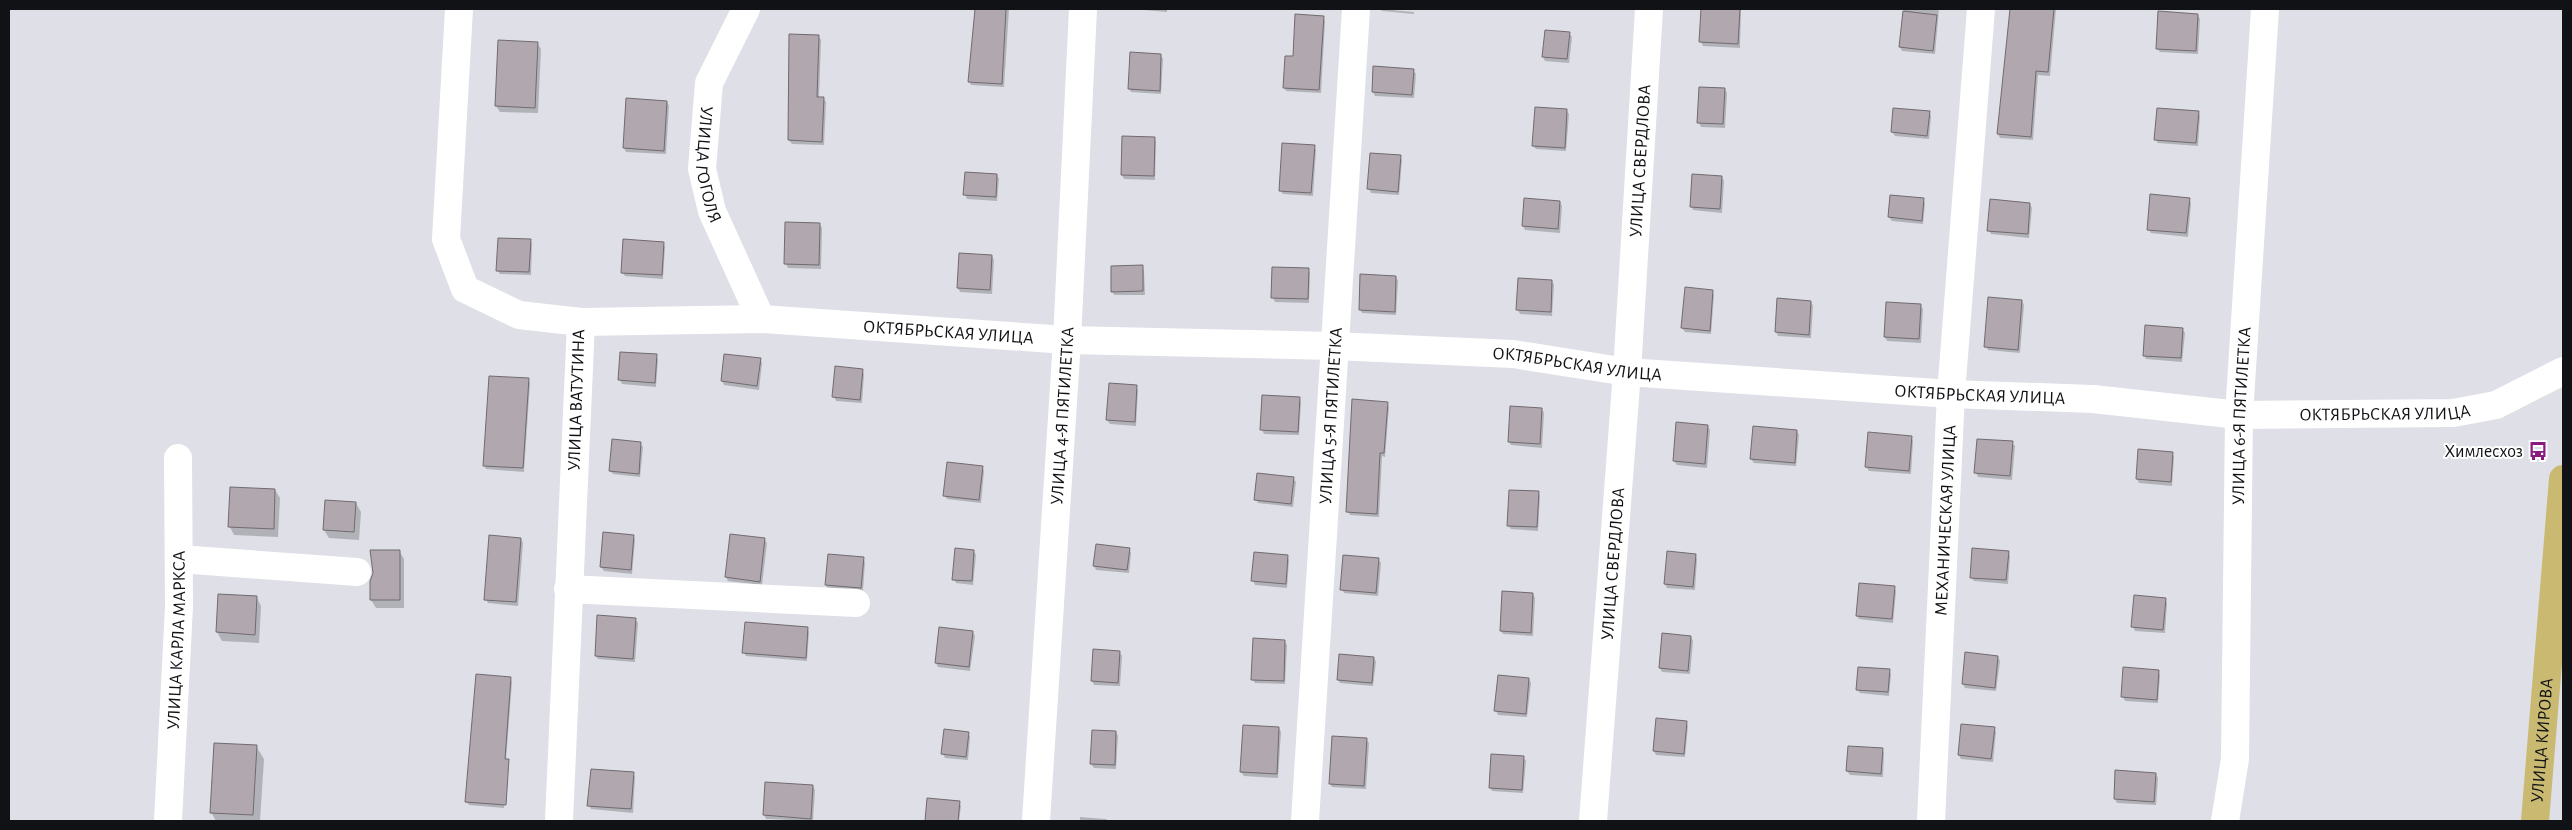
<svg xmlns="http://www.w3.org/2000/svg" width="2572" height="830" font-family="'Alegreya Sans',sans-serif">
  <rect width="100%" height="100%" fill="#dedfe7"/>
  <g fill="#0003">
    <polygon points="976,9 1009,9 1004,87 971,85 969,81"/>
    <polygon points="1132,9 1167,9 1167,12"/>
    <polygon points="1380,9 1414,12 1414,14 1382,11"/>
    <polygon points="1703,9 1741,9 1740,48 1703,46 1701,42"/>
    <polygon points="1904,9 1939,9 1935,54 1902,51 1900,47"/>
    <polygon points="2011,9 2056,9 2050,76 2038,75 2033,140 2000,138 1998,134"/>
    <polygon points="2198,15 2200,19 2198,54 2160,52 2157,48"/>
    <polygon points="1323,17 1325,21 1321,93 1286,91 1284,87 1294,58"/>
    <polygon points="1569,33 1572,37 1569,63 1545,61 1543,57"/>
    <polygon points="818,36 821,40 819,98 823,98 826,102 824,145 792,144 789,140"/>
    <polygon points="537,43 541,49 538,113 500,112 496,106"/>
    <polygon points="1161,55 1163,59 1161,94 1131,92 1129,88"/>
    <polygon points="1413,70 1416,74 1414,98 1375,96 1373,92"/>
    <polygon points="1725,89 1727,93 1725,128 1701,127 1699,123"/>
    <polygon points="667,102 669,106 666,154 626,152 624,148"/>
    <polygon points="1566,110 1569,114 1566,151 1536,149 1533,146"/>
    <polygon points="1929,112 1931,116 1929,139 1895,136 1892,132"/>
    <polygon points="2198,112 2200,116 2198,146 2158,143 2156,140"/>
    <polygon points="1154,138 1156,142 1155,180 1124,179 1122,175"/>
    <polygon points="1314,146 1316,150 1313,196 1283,194 1280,190"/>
    <polygon points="1400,156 1402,160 1399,195 1371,193 1369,189"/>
    <polygon points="997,175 999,179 997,201 967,199 965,195"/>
    <polygon points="1722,177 1724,181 1722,213 1693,210 1691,206"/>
    <polygon points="1525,199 1560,202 1562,206 1560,233 1525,230 1523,226"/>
    <polygon points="2189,199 2191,203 2188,237 2151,233 2148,229"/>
    <polygon points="1923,200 1925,203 1923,224 1892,221 1889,217"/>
    <polygon points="2030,204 2032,208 2029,238 1991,234 1989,230"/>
    <polygon points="787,223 819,224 822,228 821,269 788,268 786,264"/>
    <polygon points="530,240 532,244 531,275 500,274 498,271"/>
    <polygon points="663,243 665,247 663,279 625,276 622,272"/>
    <polygon points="992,256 994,260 992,294 960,292 958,288"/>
    <polygon points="1142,267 1144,271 1145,295 1114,295 1112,291"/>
    <polygon points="1308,269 1310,273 1309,303 1275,302 1273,298"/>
    <polygon points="1396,277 1398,281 1396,315 1362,313 1360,309"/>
    <polygon points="1519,279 1552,281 1554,285 1552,316 1520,314 1518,310"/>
    <polygon points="1712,291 1714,295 1711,334 1685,332 1682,328"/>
    <polygon points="2022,301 2024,305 2020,353 1988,350 1986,346"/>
    <polygon points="1811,302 1813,306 1811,338 1778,336 1776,332"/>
    <polygon points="1920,305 1923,309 1921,343 1887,341 1885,337"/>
    <polygon points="2182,329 2185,333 2182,362 2146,359 2144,355"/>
    <polygon points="725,355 760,359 762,363 759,390 724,385 722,381"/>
    <polygon points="656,356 658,359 656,387 622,384 620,380"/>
    <polygon points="862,370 864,374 862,403 836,401 834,397"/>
    <polygon points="528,379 530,383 524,472 486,469 484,465"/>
    <polygon points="1136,387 1138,390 1136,426 1110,424 1107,420"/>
    <polygon points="1299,398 1301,402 1299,435 1264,434 1262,430"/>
    <polygon points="1387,403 1389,407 1385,457 1382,456 1379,517 1350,515 1348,511"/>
    <polygon points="1542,409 1544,413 1542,448 1511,445 1509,441"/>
    <polygon points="1677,423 1708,426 1710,430 1707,468 1677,465 1674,461"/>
    <polygon points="1754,427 1797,431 1799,435 1796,466 1754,463 1751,459"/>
    <polygon points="1911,437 1913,441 1911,474 1869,471 1866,467"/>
    <polygon points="640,443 643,447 640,477 613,474 610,471"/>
    <polygon points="2012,443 2015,446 2012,480 1978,477 1976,473"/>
    <polygon points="2139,450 2172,453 2174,457 2172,486 2139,483 2137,479"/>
    <polygon points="982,467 984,471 981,503 947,499 945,495"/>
    <polygon points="1293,478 1296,482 1293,507 1258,503 1256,499"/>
    <polygon points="275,490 280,498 278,537 234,535 230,527"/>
    <polygon points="1538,492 1540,496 1538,531 1511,529 1508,525"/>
    <polygon points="356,503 361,512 359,540 329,538 324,530"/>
    <polygon points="604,533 633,536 635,540 632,574 604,571 601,567"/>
    <polygon points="521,539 523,543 518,606 488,603 486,599"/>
    <polygon points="765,540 767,543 762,585 728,581 726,577"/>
    <polygon points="1129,549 1131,553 1129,573 1096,570 1094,566"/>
    <polygon points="399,551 404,559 404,608 376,608 371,600 374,573"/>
    <polygon points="974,551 976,555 973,585 956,583 954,579"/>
    <polygon points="2008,552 2010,556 2008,584 1974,581 1971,577"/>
    <polygon points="1695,555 1697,559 1695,590 1667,588 1665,584"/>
    <polygon points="1287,556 1289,560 1287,588 1255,585 1253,581"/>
    <polygon points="863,558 865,562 863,591 828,589 826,585"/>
    <polygon points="1378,559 1381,563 1378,596 1344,593 1342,589"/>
    <polygon points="1894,587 1896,591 1893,623 1859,619 1857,616"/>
    <polygon points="1533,594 1535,598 1533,636 1503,634 1501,631"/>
    <polygon points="219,595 257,598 261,606 259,643 222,641 217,632"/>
    <polygon points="2165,599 2167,603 2165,633 2135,631 2133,627"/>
    <polygon points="635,619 638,623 635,662 598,659 596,656"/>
    <polygon points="807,628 809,632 807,661 746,656 744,653"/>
    <polygon points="973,632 975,636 970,671 938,667 936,663"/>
    <polygon points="1691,637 1693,641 1690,674 1662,672 1660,668"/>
    <polygon points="1284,641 1287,645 1285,684 1255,683 1253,680"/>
    <polygon points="1119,652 1122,656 1120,686 1094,685 1092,681"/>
    <polygon points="1998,657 2000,661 1996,691 1965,688 1963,684"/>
    <polygon points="1374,658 1376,662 1373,686 1340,683 1338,679"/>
    <polygon points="2125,669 2158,671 2160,675 2158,703 2125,701 2123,697"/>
    <polygon points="1889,671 1891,674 1889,696 1860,693 1857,689"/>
    <polygon points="510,678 512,682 506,760 509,763 507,763 504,808 469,805 466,801"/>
    <polygon points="1529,679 1531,683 1527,717 1498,715 1496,711"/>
    <polygon points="1686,722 1688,726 1685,757 1656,755 1654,751"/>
    <polygon points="1244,726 1279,728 1281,732 1278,778 1244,776 1241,772"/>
    <polygon points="1994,729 1996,732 1993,762 1961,759 1959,755"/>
    <polygon points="1116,732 1118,736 1116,769 1094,768 1091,764"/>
    <polygon points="968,733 970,737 968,760 945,758 943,754"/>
    <polygon points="1366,739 1369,743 1366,789 1332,787 1330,783"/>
    <polygon points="256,746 264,759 260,821 216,821 211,812"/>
    <polygon points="1849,747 1882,749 1884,753 1883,777 1850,775 1847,771"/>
    <polygon points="1523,757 1526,761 1523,793 1492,791 1490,787"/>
    <polygon points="633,773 635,777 633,813 591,809 589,805"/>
    <polygon points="2156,774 2158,778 2156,805 2117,803 2115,799"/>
    <polygon points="766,783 813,786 815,790 813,821 766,819 764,815"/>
    <polygon points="928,799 959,802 961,806 959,821 926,821"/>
    <polygon points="1080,817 1106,819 1108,821 1080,821"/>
  </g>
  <g fill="#b0a8ae" stroke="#716a6f">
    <polygon points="975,9 1006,9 1002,84 968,82"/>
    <polygon points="1701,9 1740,9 1738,44 1699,42"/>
    <polygon points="2010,9 2054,9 2048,72 2036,71 2031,137 1997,134"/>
    <polygon points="1903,11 1937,15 1933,51 1899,47"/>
    <polygon points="2158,11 2198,14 2196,51 2156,49"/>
    <polygon points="1295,14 1324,16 1319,90 1283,88 1285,56 1293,56"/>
    <polygon points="1545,30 1570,32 1567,59 1542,57"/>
    <polygon points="789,34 819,35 817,97 824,97 822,142 788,140"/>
    <polygon points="498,40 538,42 535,108 495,106"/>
    <polygon points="1130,52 1161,54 1160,91 1128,89"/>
    <polygon points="1373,66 1414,69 1412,95 1372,92"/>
    <polygon points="1699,87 1725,88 1723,124 1697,123"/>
    <polygon points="626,98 667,101 664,151 623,148"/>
    <polygon points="1535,107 1567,109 1565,148 1532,146"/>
    <polygon points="1893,108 1930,111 1927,136 1891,132"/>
    <polygon points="2157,108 2199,111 2196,143 2154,140"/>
    <polygon points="1122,136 1155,137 1154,176 1121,175"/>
    <polygon points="1282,143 1315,145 1311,193 1279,191"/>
    <polygon points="1370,153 1401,155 1398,192 1367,189"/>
    <polygon points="965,172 997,174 996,197 963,195"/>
    <polygon points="1692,174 1722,176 1720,209 1690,207"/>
    <polygon points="2150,194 2190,198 2186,233 2147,230"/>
    <polygon points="1890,195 1924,198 1922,221 1888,217"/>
    <polygon points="1524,198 1560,201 1558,229 1522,226"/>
    <polygon points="1990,199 2030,203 2028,234 1987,231"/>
    <polygon points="785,222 820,223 819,265 784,264"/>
    <polygon points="498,238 531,239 529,272 496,271"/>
    <polygon points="623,239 664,242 662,275 621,273"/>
    <polygon points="959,253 992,255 990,290 957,288"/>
    <polygon points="1143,265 1143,291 1111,292 1111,266"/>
    <polygon points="1272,267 1309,268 1308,299 1271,298"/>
    <polygon points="1360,274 1396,276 1395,312 1359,310"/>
    <polygon points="1518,278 1552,280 1551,312 1516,310"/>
    <polygon points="1685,287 1713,290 1710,331 1681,328"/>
    <polygon points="1988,297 2022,300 2018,350 1984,347"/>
    <polygon points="1777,298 1811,301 1809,335 1775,332"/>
    <polygon points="1886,302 1921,304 1919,339 1884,337"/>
    <polygon points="2145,325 2183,328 2181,358 2143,356"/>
    <polygon points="620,352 657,354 655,383 618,380"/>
    <polygon points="724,354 761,358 757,386 721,381"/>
    <polygon points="835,366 863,369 860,400 832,397"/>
    <polygon points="489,376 529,378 523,468 483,466"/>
    <polygon points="1109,383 1137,385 1135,422 1106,420"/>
    <polygon points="1262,395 1300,397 1298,432 1260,430"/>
    <polygon points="1352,399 1388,402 1384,453 1380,453 1377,514 1346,512"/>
    <polygon points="1510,406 1542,408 1540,444 1508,442"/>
    <polygon points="1676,422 1708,425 1705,464 1673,461"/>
    <polygon points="1753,426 1797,430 1795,463 1750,459"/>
    <polygon points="1868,432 1912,436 1909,471 1865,467"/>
    <polygon points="612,439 641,442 639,474 609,471"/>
    <polygon points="1977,439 2013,441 2010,476 1974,473"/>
    <polygon points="2138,449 2173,452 2171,482 2136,479"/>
    <polygon points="947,462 983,466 979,500 943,496"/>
    <polygon points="1257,473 1294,477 1291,504 1254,500"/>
    <polygon points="230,487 275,489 274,529 228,527"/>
    <polygon points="1509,490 1539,491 1537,527 1507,526"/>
    <polygon points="325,500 356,502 354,532 323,530"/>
    <polygon points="603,532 634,535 631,570 600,567"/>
    <polygon points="730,534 765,538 760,582 725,577"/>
    <polygon points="489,535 521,538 516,602 484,600"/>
    <polygon points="1096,544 1130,548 1127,570 1093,566"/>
    <polygon points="955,548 974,550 972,581 952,580"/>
    <polygon points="1972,548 2009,551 2006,580 1970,578"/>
    <polygon points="370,550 400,550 400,600 370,600 370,581 373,573"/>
    <polygon points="1667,551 1696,554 1693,587 1664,584"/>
    <polygon points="1254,552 1288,555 1286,584 1251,581"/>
    <polygon points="828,554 864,557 861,588 825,585"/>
    <polygon points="1343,555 1379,558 1376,593 1340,590"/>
    <polygon points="1859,583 1895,586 1892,619 1856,616"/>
    <polygon points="1502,591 1533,593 1531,633 1500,631"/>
    <polygon points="218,594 257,596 255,635 216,632"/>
    <polygon points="2134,595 2166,598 2163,630 2131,627"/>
    <polygon points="597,615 636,618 633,659 595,656"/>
    <polygon points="745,622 808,627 806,658 742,653"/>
    <polygon points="939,627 973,631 969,667 935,663"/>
    <polygon points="1662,633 1691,636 1688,671 1659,668"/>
    <polygon points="1253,638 1285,640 1284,681 1251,680"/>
    <polygon points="1093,649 1120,651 1118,683 1091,681"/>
    <polygon points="1965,652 1998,656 1995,688 1962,684"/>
    <polygon points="1339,654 1374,657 1372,683 1337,680"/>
    <polygon points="1858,667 1890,669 1888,692 1856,690"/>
    <polygon points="2123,667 2159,670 2157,700 2121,697"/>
    <polygon points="476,674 511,677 505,759 509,759 506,805 465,802"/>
    <polygon points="1498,675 1529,678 1526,714 1494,711"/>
    <polygon points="1656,718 1687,721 1684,754 1653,751"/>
    <polygon points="1961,724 1995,727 1991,759 1958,755"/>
    <polygon points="1243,725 1279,727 1277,774 1240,772"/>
    <polygon points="944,729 969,732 966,757 941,754"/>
    <polygon points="1092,730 1116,731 1115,765 1090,764"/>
    <polygon points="1332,736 1367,738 1364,786 1329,784"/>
    <polygon points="214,743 257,745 253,815 210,813"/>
    <polygon points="1848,746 1883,748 1881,774 1846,771"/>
    <polygon points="1491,754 1524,756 1522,790 1489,788"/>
    <polygon points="591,769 634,772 631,809 587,806"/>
    <polygon points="2115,770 2156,773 2154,802 2114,799"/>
    <polygon points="765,782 813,785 811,819 763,815"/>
    <polygon points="927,798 960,801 958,821 925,821"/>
  </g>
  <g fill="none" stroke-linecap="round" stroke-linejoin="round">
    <g stroke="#fff" stroke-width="28">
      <polyline points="459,9 446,239 465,289 519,315 581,322 559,821"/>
      <path id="s1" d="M746,9L709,83L702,169L712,211L761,319"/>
      <path id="s2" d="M581,322L761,319L1067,340L1334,346L1513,354L1627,372L1951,394L2093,399L2239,415L2453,413L2496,405L2563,371"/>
      <polyline points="179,559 357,572"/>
      <polyline points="568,589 856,603"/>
      <path id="s3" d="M168,821L179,606L178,458"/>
      <path id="s4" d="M1036,821L1067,340L1083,9"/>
      <path id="s5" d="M1305,821L1356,9"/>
      <path id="s6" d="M1593,821L1627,372L1649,9"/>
      <path id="s7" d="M1931,821L1951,394L1981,9"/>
      <path id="s8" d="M2225,821L2235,759L2239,415L2265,9"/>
    </g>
    <path stroke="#cab970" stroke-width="28" id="s9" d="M2535,821L2563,479"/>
  </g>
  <defs>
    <g id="bus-bare" transform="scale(1.5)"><path d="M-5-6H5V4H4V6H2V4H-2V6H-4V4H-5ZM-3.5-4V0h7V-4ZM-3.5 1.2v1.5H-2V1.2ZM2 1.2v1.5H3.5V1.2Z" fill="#8a1c80" stroke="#fff" stroke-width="2.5" paint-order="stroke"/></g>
  </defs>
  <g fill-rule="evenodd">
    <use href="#bus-bare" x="2538" y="451"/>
  </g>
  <g text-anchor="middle" stroke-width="4" stroke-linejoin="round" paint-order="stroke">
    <g font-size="18" fill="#111215" stroke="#fff">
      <text dy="6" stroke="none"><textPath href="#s6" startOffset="662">УЛИЦА СВЕРДЛОВА</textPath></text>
      <text dy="6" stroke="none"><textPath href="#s1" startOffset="165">УЛИЦА ГОГОЛЯ</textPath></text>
      <text dy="6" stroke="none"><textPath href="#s2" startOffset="368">ОКТЯБРЬСКАЯ УЛИЦА</textPath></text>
      <text dy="6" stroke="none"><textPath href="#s2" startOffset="998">ОКТЯБРЬСКАЯ УЛИЦА</textPath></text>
      <text dy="6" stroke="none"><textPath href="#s2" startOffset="1402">ОКТЯБРЬСКАЯ УЛИЦА</textPath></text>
      <text transform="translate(576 400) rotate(-88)" y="6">УЛИЦА ВАТУТИНА</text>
      <text dy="6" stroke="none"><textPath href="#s2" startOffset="1808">ОКТЯБРЬСКАЯ УЛИЦА</textPath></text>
      <text dy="6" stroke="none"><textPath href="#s4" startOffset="406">УЛИЦА 4-Я ПЯТИЛЕТКА</textPath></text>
      <text dy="6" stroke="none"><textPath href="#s5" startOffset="406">УЛИЦА 5-Я ПЯТИЛЕТКА</textPath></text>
      <text dy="6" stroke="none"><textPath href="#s8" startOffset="406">УЛИЦА 6-Я ПЯТИЛЕТКА</textPath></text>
      <text dy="6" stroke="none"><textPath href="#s7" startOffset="301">МЕХАНИЧЕСКАЯ УЛИЦА</textPath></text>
      <text dy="6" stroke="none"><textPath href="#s6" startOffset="258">УЛИЦА СВЕРДЛОВА</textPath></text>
      <text dy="6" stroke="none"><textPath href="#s3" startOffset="181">УЛИЦА КАРЛА МАРКСА</textPath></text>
      <text dy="6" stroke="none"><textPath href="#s9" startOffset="81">УЛИЦА КИРОВА</textPath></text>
    </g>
    <g font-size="18" fill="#111215" stroke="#fff" text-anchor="end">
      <text x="2523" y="457">Химлесхоз</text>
    </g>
  </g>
  <rect width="2572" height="830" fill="none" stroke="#111215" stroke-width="20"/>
</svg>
